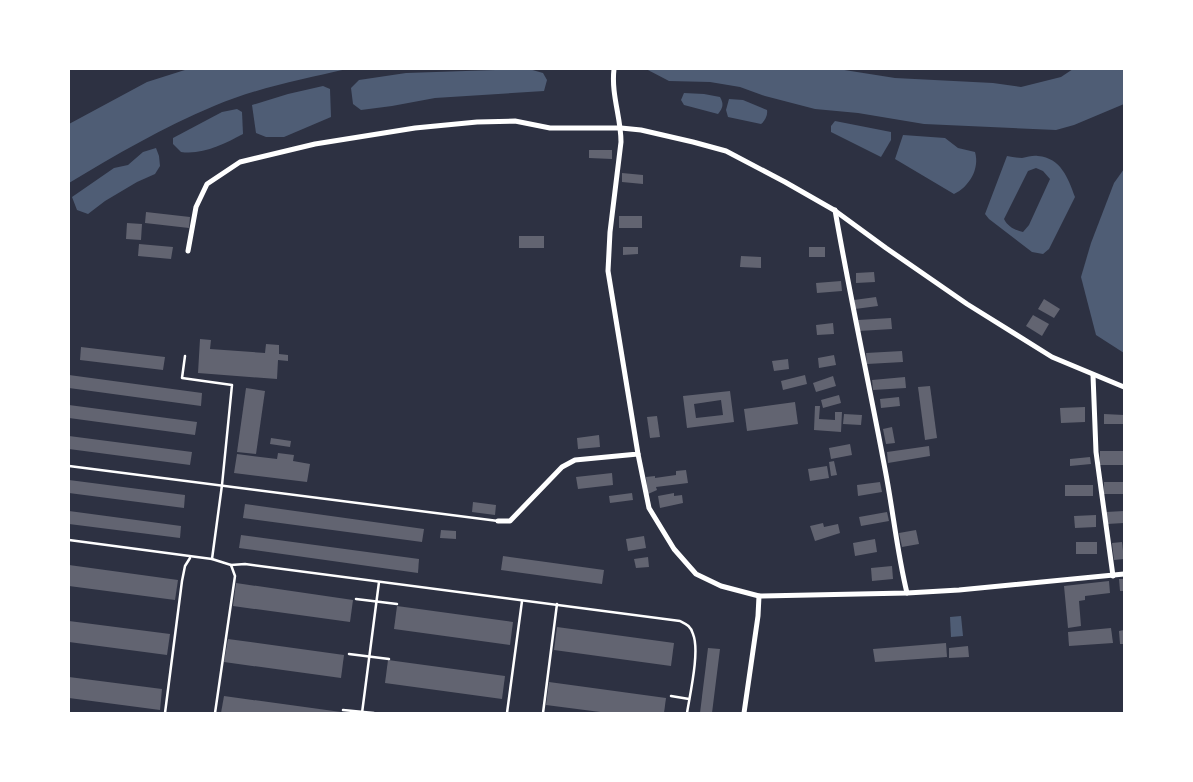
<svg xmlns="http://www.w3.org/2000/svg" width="1193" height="782" font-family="Karla,sans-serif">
  <rect width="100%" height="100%" fill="#2d3142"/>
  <g fill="#4f5d75" fill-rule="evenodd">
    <path d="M188,69H347C303,79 256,88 214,106C163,127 116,155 69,183V124L147,82Z"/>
    <polygon points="529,69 543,73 547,80 544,91 435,98 392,106 361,110 353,104 351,88 359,80 406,73"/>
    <polygon points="646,69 838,69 895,78 993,83 1021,87 1061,77 1073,69 1124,69 1124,104 1074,125 1056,130 924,124 858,113 815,109 765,96 740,87 710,82 669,81"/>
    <polygon points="323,86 330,89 331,117 284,137 266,137 256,133 252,105 288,94"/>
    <path d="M684,93L704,94L720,97C724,104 723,108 718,114L684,105L681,100Z"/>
    <path d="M729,99L743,100L767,110C768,115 765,121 761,124L728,117L726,110Z"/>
    <path d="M237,109L242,112L243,134C224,144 203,155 181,152L173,144V138L222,112Z"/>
    <polygon points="835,121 891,132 891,140 881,157 831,132 831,126"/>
    <path d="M903,135L945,138L958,148L975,152C980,169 969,187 954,194L895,159Z"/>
    <polygon points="156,148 159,156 160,166 155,174 137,182 105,201 88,214 77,210 72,197 114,168 128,165 143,152"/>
    <path d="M1007,156C1012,157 1017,158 1022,158C1028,157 1033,155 1038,156C1061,158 1068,178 1075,197L1049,249L1043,254L1032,252L989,219L985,214ZM1036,168L1043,171L1050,179L1029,225L1023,232C1015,230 1008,227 1004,219L1028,171Z"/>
    <polygon points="1124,169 1124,353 1096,335 1081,277 1091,243 1114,183"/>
    <polygon points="961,616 963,636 951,637 950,617"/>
  </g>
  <g fill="#626471" fill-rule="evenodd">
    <polygon points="589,150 612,150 612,159 589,158"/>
    <polygon points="622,173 643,175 643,184 622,182"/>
    <polygon points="146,212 190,217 189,228 145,223"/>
    <rect x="619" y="216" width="23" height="12"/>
    <polygon points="127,223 142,224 141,240 126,239"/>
    <rect x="519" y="236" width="25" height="12"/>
    <polygon points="139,244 173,247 171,259 138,256"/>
    <polygon points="623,247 638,247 638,254 623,255"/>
    <rect x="809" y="247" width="16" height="10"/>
    <polygon points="741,256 761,257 761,268 740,267"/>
    <polygon points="874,272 875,282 856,283 856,273"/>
    <polygon points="841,281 842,291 817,293 816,283"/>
    <polygon points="876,297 878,306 855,309 854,300"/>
    <polygon points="1044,299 1060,309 1054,318 1038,309"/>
    <polygon points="1033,315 1049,324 1042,336 1026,326"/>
    <polygon points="891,318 892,329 859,331 858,320"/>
    <polygon points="833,323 834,334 817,335 816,325"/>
    <polygon points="200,339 211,340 210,349 265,353 266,344 279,345 279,354 288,355 288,361 278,360 277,379 198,373"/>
    <polygon points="81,347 165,357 163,370 80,360"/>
    <polygon points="902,351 903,362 867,364 866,353"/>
    <polygon points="834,355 836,365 819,368 818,358"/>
    <polygon points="788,359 789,369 774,371 772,361"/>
    <polygon points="69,375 202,393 201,406 69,388"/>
    <polygon points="805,375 807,384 783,390 781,381"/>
    <polygon points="833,376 836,386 816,392 813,383"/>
    <polygon points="905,377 906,388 873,390 872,380"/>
    <polygon points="930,386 937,438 925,440 918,387"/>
    <polygon points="246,388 265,391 256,454 237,452"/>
    <path d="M730,391L734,422L687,428L683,396ZM721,400L723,415L696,418L694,404Z"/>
    <polygon points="839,395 841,403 823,408 821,400"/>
    <polygon points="899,397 900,406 881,408 880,399"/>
    <polygon points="795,402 798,424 747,431 744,409"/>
    <polygon points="69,405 197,422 195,435 69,418"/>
    <polygon points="815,406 820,406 819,419 835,420 835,412 842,412 841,432 814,430"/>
    <polygon points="1085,407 1085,422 1061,423 1060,408"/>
    <polygon points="844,414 862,415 861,425 843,424"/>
    <polygon points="1104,414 1124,415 1124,424 1104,424"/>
    <polygon points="657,416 660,437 650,438 647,417"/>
    <polygon points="892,427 895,443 886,444 883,429"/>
    <polygon points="599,435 600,447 578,449 577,438"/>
    <polygon points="69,436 192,452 190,465 69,449"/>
    <polygon points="271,438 291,441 290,447 270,444"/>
    <polygon points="850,444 852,455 831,459 829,448"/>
    <polygon points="929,446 930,456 888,463 887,452"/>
    <rect x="1100" y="451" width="24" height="14"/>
    <polygon points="278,453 294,455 293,461 310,464 307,482 234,473 237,454 277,459"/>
    <polygon points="1090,457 1091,464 1070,466 1070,459"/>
    <polygon points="834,461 837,475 831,476 829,462"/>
    <polygon points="827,466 829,478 810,481 808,469"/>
    <polygon points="686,470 688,483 656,487 657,490 648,494 646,477 655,476 655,478 676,475 676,471"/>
    <polygon points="612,473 613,485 578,489 576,477"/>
    <polygon points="69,480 185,495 184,508 69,493"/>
    <polygon points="880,482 882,492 858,496 857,485"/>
    <rect x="1104" y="482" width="20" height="12"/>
    <rect x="1065" y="485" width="28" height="11"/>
    <polygon points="632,493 633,500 610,503 609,496"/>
    <polygon points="674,493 674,496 682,495 683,503 660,508 658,496"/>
    <polygon points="473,502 496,505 495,515 472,512"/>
    <polygon points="245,504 424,529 422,542 243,518"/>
    <polygon points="69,511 181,526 180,538 69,524"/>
    <polygon points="1124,511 1124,523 1107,524 1106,512"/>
    <polygon points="887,512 889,521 861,526 859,517"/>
    <polygon points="1096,515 1096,527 1075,528 1074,516"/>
    <polygon points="823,523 824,527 838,524 840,533 815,541 810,526"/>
    <polygon points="441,530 456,531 456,539 440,538"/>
    <polygon points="916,530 919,544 902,547 899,533"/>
    <polygon points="241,535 419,559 418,573 239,548"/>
    <polygon points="644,536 646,548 628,551 626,539"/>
    <polygon points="875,539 877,552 855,556 853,543"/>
    <rect x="1076" y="542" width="21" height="12"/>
    <polygon points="1122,542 1124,559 1114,560 1112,543"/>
    <polygon points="503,556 604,570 602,584 501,570"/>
    <polygon points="648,557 649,567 636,568 634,559"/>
    <polygon points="69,565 178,580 175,600 69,586"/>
    <polygon points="892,566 893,579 872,581 871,568"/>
    <polygon points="1119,579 1124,579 1124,591 1120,591"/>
    <polygon points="1109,581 1110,593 1085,596 1085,600 1079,601 1081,626 1068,628 1064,586"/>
    <polygon points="236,583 353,600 350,622 233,606"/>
    <polygon points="397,606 513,622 510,645 394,629"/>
    <polygon points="69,621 170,634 167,655 69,642"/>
    <polygon points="557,627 674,643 671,666 554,650"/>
    <polygon points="1111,628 1113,643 1069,646 1068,632"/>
    <polygon points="1124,630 1124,644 1120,644 1119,631"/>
    <polygon points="228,639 344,655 341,678 224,662"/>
    <polygon points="946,643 947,657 875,662 873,649"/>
    <polygon points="968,646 969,657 949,658 949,648"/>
    <polygon points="708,648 720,649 712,713 700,713"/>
    <polygon points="388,660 505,676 502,699 385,683"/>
    <polygon points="69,677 162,689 160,710 69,698"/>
    <polygon points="549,682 666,698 664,713 608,713 546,705"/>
    <polygon points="224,696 341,712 341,713 221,713"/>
  </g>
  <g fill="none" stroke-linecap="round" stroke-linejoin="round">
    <g stroke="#fff" stroke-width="2.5">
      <polyline points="185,356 182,378 232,385 222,485 212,559"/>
      <polyline points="69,466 498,521"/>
      <path d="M69,540L212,559L231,565L245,564L680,621C686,624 691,626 693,634C700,651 690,694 687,713"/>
      <polyline points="356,599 397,604"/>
      <polyline points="349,654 389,659"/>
      <polyline points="671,696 689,699"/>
      <polyline points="343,710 374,713"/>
      <polyline points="165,713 182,581 185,566 190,558"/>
      <polyline points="215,713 235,576 231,565"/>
      <polyline points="362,713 379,582"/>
      <polyline points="507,713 522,601"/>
      <polyline points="543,713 557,604"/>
    </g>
    <g stroke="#fff" stroke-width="5">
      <path d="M835,210C850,297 869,383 885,469C893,510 897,552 907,593"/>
      <polyline points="188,251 196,207 207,184 240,162 315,144 415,128 477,122 515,121 550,128 621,128 641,130 693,142 726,151 785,182 834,210 886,248 967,304 1052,357 1124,387"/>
      <polyline points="1093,375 1096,452 1113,576"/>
      <polyline points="638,454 649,508 674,549 696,574 721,586 759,596 907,593 959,590 1124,574"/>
      <path d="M498,521H510L562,467L575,460L638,454L608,271L610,232L621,142C621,117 611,95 614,69"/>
      <polyline points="744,713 758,616 759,596"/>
    </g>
  </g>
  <rect width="1193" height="782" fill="none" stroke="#ffffff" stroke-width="140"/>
</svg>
